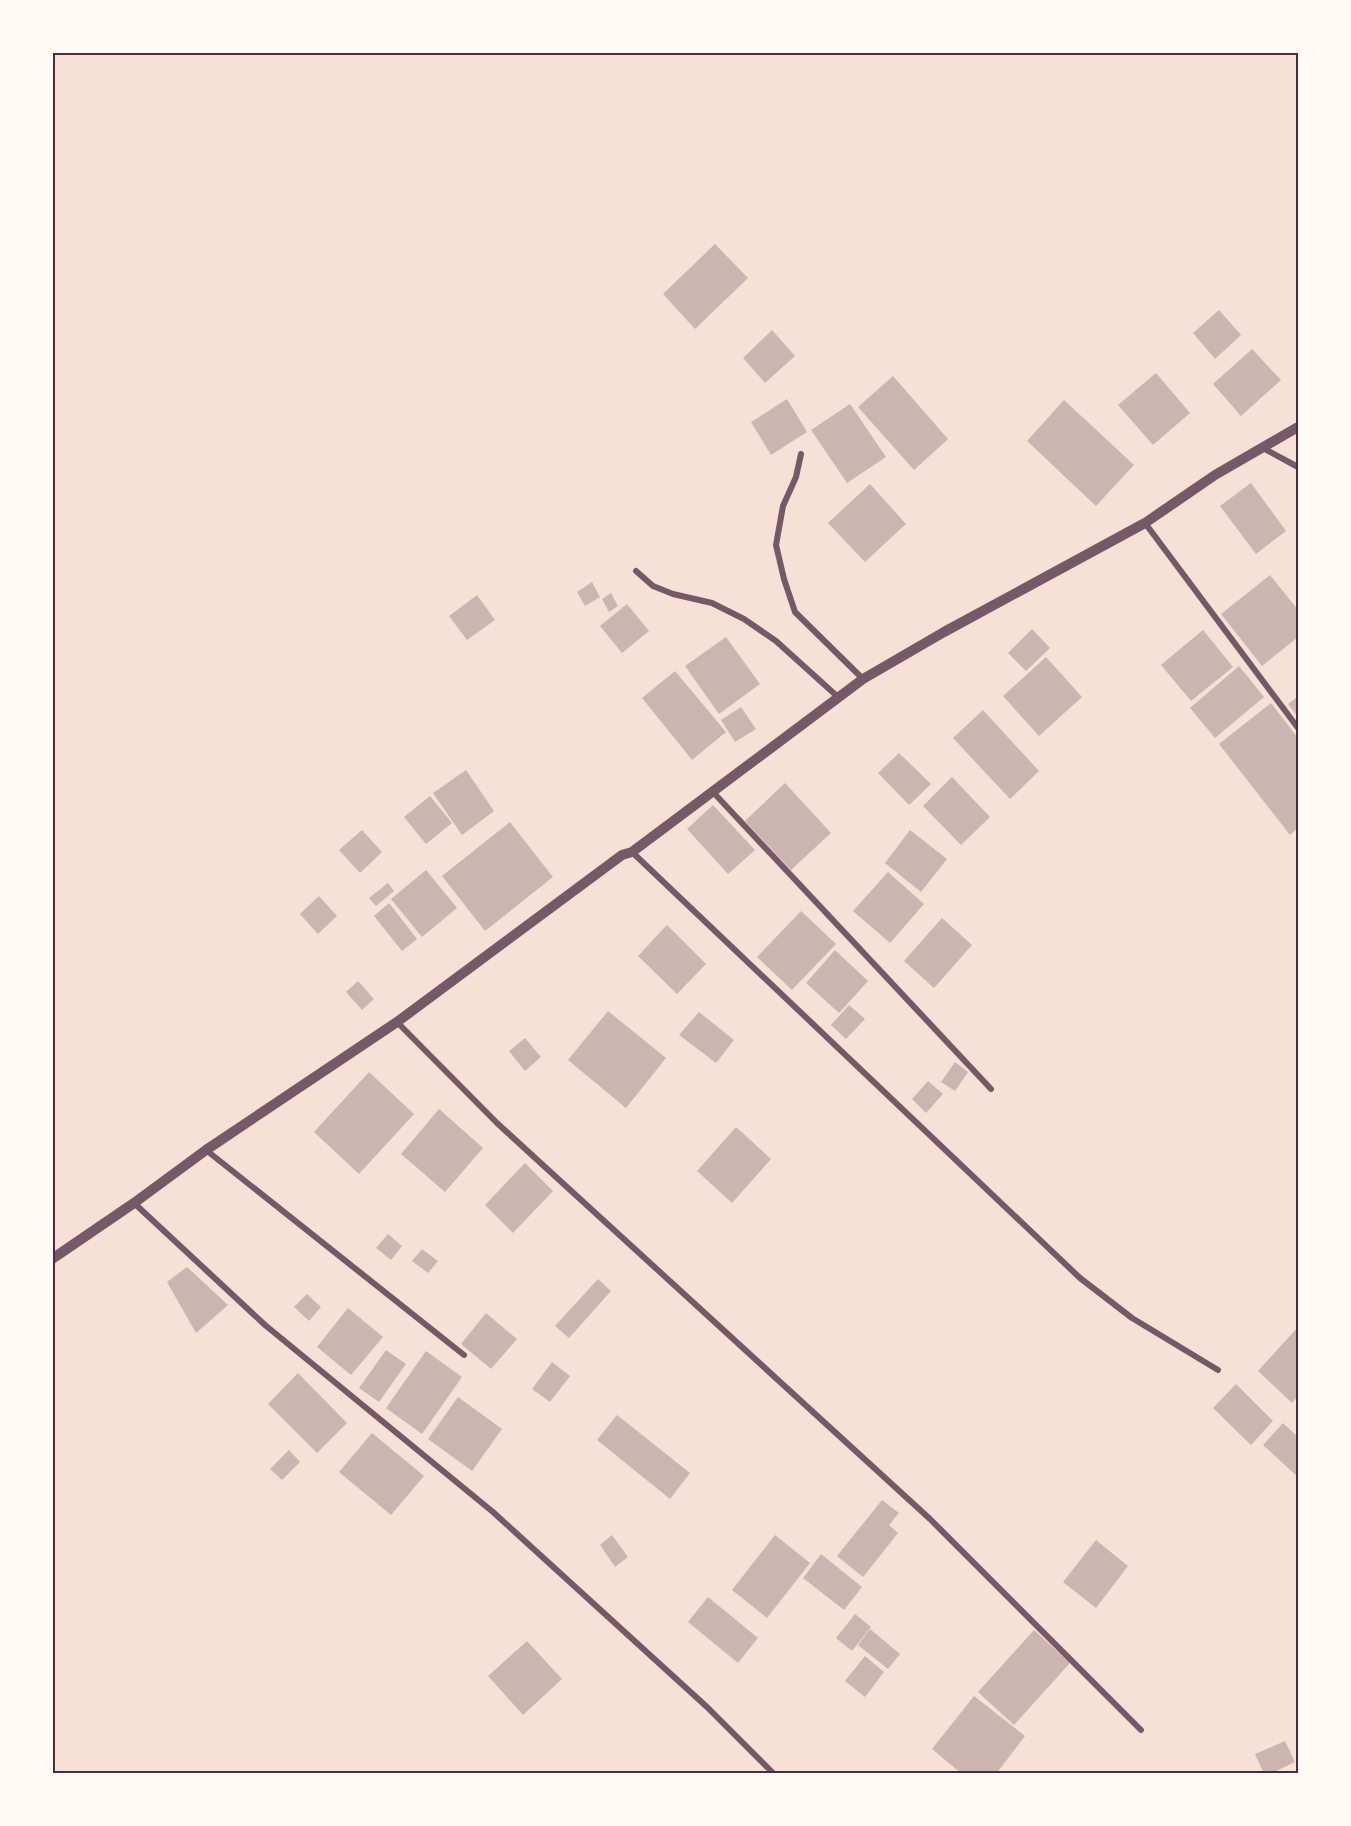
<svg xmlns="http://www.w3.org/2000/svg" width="1351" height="1826" font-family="Montserrat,sans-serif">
  <rect width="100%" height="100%" fill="#f7e1d7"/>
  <g fill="#ccb4b1">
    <polygon points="715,244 748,278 695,329 663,294"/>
    <polygon points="1219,310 1241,335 1215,359 1193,333"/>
    <polygon points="772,330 795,356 765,383 743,358"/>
    <polygon points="1252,349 1281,380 1241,416 1213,384"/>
    <polygon points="1156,373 1190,413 1153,445 1118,405"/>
    <polygon points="893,376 948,439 914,470 858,407"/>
    <polygon points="787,399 807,432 771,455 751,422"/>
    <polygon points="1064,400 1134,465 1096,506 1027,441"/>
    <polygon points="850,404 886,457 847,483 811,430"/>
    <polygon points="1251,483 1286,531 1256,554 1220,506"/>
    <polygon points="870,484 906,524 865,562 828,523"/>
    <polygon points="1270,575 1298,610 1298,637 1262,666 1221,614"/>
    <polygon points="592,582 600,597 585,606 577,592"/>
    <polygon points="611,593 618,606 609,612 602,599"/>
    <polygon points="477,595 495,620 467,640 449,616"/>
    <polygon points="627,604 649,631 622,653 600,626"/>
    <polygon points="1032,629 1050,648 1026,671 1008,653"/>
    <polygon points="1203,630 1233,667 1191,701 1161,665"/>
    <polygon points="726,637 760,684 719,714 685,666"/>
    <polygon points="1046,657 1082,697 1039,736 1003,696"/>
    <polygon points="1239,666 1264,697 1215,738 1190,708"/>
    <polygon points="675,671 726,732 692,760 642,698"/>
    <polygon points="1298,696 1298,717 1288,704"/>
    <polygon points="1271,703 1298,738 1298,828 1290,835 1219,744"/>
    <polygon points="741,707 756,729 735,742 721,720"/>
    <polygon points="983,710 1039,771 1010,799 953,738"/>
    <polygon points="899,753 931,784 909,805 878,773"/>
    <polygon points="466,770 494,811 462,835 433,793"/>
    <polygon points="952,777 990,817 961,845 923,806"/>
    <polygon points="785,783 831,833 791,870 745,821"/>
    <polygon points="430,796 452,823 426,844 404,817"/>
    <polygon points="713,805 755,850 728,874 687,829"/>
    <polygon points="510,822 553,877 485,931 442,876"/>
    <polygon points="362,830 382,852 360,873 339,850"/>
    <polygon points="910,830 947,859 921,892 885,863"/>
    <polygon points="426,870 457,908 422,937 391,899"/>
    <polygon points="888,872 924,904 890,943 853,911"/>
    <polygon points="388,883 394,891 376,906 369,898"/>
    <polygon points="319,896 337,916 318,934 300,914"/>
    <polygon points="389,903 417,939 402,951 374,916"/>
    <polygon points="801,911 836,944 792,990 757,957"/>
    <polygon points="942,918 972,945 934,988 904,961"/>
    <polygon points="667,925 706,964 677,994 638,956"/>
    <polygon points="835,950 868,981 839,1013 806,983"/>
    <polygon points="358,981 374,999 362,1010 346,992"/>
    <polygon points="849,1005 865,1019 846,1039 831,1025"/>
    <polygon points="608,1011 666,1058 626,1108 568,1060"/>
    <polygon points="699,1012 734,1040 716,1063 679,1035"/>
    <polygon points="525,1038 541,1057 525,1071 509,1051"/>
    <polygon points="955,1062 968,1072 955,1091 941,1082"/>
    <polygon points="369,1072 414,1114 359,1174 314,1132"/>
    <polygon points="928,1081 943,1094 926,1113 912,1099"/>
    <polygon points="439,1109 483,1148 445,1192 401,1154"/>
    <polygon points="736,1127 771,1159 732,1203 697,1171"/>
    <polygon points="525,1163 553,1191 513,1233 485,1205"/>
    <polygon points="388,1234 402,1246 391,1260 376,1248"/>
    <polygon points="422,1249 438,1261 428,1273 412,1261"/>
    <polygon points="187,1267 228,1305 196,1333 167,1282"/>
    <polygon points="598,1279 611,1291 569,1338 555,1326"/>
    <polygon points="307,1294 321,1307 309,1321 294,1307"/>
    <polygon points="348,1308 383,1337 351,1375 317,1347"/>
    <polygon points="486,1313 517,1339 491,1369 461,1344"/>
    <polygon points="1298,1327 1298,1396 1292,1403 1258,1371"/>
    <polygon points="386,1350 406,1364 379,1402 359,1388"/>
    <polygon points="426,1351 462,1377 422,1434 386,1408"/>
    <polygon points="552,1362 570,1376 550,1402 532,1389"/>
    <polygon points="298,1373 347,1423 317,1453 268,1404"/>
    <polygon points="1236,1384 1273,1421 1251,1445 1213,1408"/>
    <polygon points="458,1397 502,1429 472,1471 428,1439"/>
    <polygon points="617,1415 690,1473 670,1499 597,1440"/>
    <polygon points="1283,1423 1298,1437 1298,1477 1263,1445"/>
    <polygon points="372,1433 424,1476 391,1515 339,1472"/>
    <polygon points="289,1450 300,1462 282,1480 270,1469"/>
    <polygon points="882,1500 899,1513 889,1525 898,1533 863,1577 837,1556"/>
    <polygon points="612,1535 628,1557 615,1567 600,1545"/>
    <polygon points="775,1535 810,1563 767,1618 732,1590"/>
    <polygon points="1096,1540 1128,1566 1096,1608 1063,1582"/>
    <polygon points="821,1554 862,1587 844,1610 803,1578"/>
    <polygon points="708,1597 758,1638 738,1663 688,1622"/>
    <polygon points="855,1614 871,1627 852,1651 836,1638"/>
    <polygon points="870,1629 900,1654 888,1669 858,1645"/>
    <polygon points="1034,1630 1070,1663 1014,1725 978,1692"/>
    <polygon points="527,1641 562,1679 523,1715 488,1676"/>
    <polygon points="865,1656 884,1672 865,1697 845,1681"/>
    <polygon points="974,1696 1025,1736 996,1774 962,1774 932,1749"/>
    <polygon points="1285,1741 1295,1762 1270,1774 1264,1774 1255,1754"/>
  </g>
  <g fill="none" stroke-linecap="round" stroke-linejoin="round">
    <g stroke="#755966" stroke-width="6">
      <polyline points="1263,448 1298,467"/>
      <polyline points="801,454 796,477 783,506 776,545 784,579 795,612 863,679"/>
      <polyline points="1145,523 1298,728"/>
      <polyline points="636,571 653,586 673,594 712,603 744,619 776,641 838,697"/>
      <polyline points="712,791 991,1089"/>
      <polyline points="632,852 1080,1278 1132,1318 1218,1370"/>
      <polyline points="397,1022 497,1123 930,1519 1141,1730"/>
      <polyline points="206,1150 464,1355"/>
      <polyline points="134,1203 265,1325 493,1512 707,1707 774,1774"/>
    </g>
    <polyline stroke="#755966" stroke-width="10" points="52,1259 134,1203 206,1150 397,1022 622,855 632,852 863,679 944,632 1145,523 1215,475 1298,427"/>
  </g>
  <rect width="1351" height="1826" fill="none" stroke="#fffaf5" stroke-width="108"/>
  <rect x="54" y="54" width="1243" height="1718" fill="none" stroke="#4a2c40" stroke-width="2"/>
</svg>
